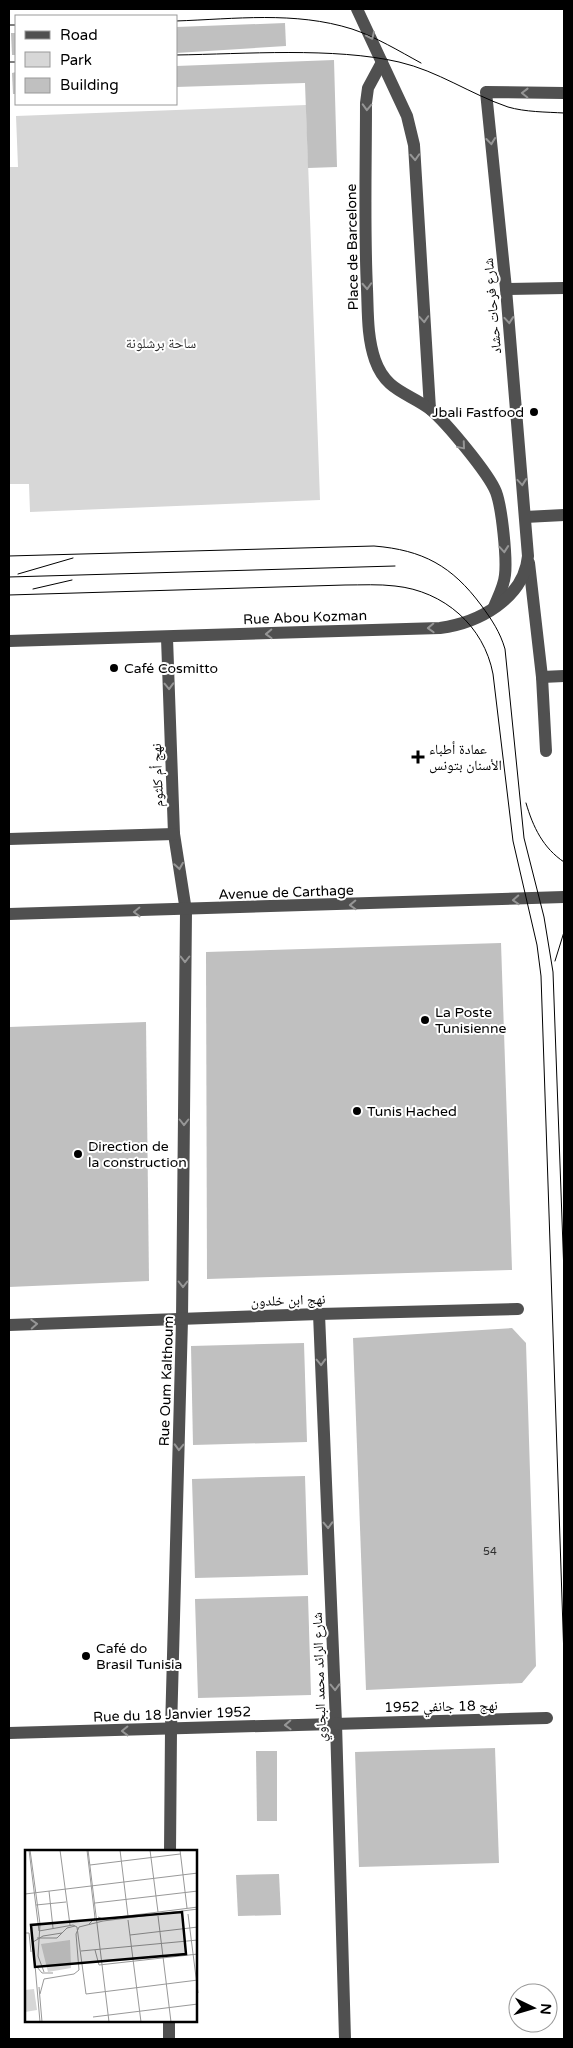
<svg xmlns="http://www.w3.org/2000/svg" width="573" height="2048" font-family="'Varela Round','Noto Naskh Arabic',sans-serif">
  <rect width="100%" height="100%" fill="#fff"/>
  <polygon fill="#d7d7d7" points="306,105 320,500 30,512 29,484 9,484 9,167 18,167 16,116"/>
  <g fill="#c0c0c0">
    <polygon points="285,23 286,46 176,53 176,27"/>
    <polygon points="11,33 16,33 16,55 12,55"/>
    <polygon points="334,60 337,167 308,168 305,83 176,87 176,66"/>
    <polygon points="16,72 16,94 13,94 12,73"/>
    <polygon points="501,943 512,1270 207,1279 206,952"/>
    <polygon points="146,1022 149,1281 9,1287 9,1027"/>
    <polygon points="512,1328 526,1343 536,1666 522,1683 366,1690 353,1338"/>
    <polygon points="304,1343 307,1442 193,1445 191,1346"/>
    <polygon points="305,1476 308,1575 195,1578 192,1479"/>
    <polygon points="308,1596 311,1695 198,1698 195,1599"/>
    <polygon points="495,1748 499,1863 359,1867 355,1752"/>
    <polygon points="256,1751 277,1751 277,1821 257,1821"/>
    <polygon points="74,1849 137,1850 137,1852 74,1852"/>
    <polygon points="279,1874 281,1915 238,1916 236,1875"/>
  </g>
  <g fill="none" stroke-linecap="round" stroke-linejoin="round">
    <g stroke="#505050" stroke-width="12">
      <polyline points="357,9 407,116 414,145 430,409"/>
      <path d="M382,62L368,88L366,103C366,165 364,227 367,289C368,312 367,337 375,360C386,391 407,392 430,409C446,422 489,474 496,492C502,508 507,558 505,575C504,586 498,597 494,607"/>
      <polyline points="506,289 564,288"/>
      <polyline points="525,517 564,515"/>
      <polyline points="529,563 542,677 546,751"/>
      <polyline points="167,638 174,834 186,911 182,1320 171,1730 170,1852"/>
      <path d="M9,641L440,628C478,623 524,599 528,556L506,289L486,92L564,93"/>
      <polyline points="542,677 564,676"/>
      <polyline points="9,839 174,834"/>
      <polyline points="9,914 564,897"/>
      <polyline points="319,1314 336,1723 345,2039"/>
      <polyline points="9,1325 319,1314 518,1309"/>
      <polyline points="9,1733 547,1718"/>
      <polyline points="169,2039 169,2022"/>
    </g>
    <g stroke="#000" stroke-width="1">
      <path d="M176,21C235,19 295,11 352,29C376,37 399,51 421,63"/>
      <polyline points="9,25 16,25"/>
      <path d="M176,55C245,54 334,47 399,62C438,71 470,94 508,107C525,112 546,112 564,113"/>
      <polyline points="9,62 16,62"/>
      <path d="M9,556L374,546C423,550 452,566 481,605C492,620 500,632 505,649L524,838L544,917L553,972L564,1274"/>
      <polyline points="18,574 73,558"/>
      <polyline points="9,577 395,566"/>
      <polyline points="33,589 72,580"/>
      <path d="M9,595L345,585C362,585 379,584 395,586C444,591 484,626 493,674L513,841L537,945L541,976L564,1658"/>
      <path d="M526,803C533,827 543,848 564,862"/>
      <polyline points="555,961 564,932"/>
    </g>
  </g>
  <defs><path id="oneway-chevron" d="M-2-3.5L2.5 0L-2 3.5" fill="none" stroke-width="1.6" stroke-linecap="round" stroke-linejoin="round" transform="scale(1.25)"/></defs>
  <g stroke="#969696">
    <use href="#oneway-chevron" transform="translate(371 36) rotate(65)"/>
    <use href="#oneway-chevron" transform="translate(525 93) rotate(-179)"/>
    <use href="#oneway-chevron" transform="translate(367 107) rotate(92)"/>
    <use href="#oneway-chevron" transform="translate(491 141) rotate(84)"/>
    <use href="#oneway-chevron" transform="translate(415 157) rotate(87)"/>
    <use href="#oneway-chevron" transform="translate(367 286) rotate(87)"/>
    <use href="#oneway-chevron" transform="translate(424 319) rotate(86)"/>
    <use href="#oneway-chevron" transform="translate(509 320) rotate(85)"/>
    <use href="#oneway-chevron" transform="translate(462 446) rotate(50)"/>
    <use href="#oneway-chevron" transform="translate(522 482) rotate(85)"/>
    <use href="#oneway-chevron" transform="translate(504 549) rotate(85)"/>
    <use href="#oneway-chevron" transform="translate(431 628) rotate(178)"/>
    <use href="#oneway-chevron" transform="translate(269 634) rotate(178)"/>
    <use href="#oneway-chevron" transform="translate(169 686) rotate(88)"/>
    <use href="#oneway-chevron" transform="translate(179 866) rotate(81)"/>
    <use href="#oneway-chevron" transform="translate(516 900) rotate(177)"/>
    <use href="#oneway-chevron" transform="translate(353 905) rotate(178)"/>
    <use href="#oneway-chevron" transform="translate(137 912) rotate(179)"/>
    <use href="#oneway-chevron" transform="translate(185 959) rotate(90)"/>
    <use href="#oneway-chevron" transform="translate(184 1122) rotate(90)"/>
    <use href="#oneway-chevron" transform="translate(183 1284) rotate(90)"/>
    <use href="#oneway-chevron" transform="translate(34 1324) rotate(-3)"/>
    <use href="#oneway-chevron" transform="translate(321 1362) rotate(88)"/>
    <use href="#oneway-chevron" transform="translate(179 1447) rotate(92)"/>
    <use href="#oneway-chevron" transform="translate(328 1525) rotate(88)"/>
    <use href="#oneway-chevron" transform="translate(335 1687) rotate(88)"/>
    <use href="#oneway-chevron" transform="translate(288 1725) rotate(178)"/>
    <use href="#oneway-chevron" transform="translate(125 1731) rotate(179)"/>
  </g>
  <g fill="#000" stroke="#fff" stroke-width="2">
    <circle cx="534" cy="412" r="5"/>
    <circle cx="114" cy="668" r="5"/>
    <path d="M415.5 749.5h5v5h5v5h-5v5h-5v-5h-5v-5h5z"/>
    <circle cx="425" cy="1020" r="5"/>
    <circle cx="357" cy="1111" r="5"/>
    <circle cx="78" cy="1154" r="5"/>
    <circle cx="86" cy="1656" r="5"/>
  </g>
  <g text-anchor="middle" stroke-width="4" stroke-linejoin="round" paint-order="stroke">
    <g font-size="11" fill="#303030">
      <text x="490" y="1555">54</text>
    </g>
    <g font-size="14" fill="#000" stroke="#fff">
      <text transform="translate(352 247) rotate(-91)" y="5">Place de Barcelone</text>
      <text transform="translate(492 306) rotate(-95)" y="5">شارع فرحات حشاد</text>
      <text transform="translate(305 617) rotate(-2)" y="5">Rue Abou Kozman</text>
      <text transform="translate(157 775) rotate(-92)" y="5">نهج أم كلثوم</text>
      <text transform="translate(286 892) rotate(-2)" y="5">Avenue de Carthage</text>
      <text transform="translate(288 1300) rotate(-2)" y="5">نهج ابن خلدون</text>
      <text transform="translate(166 1381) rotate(-88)" y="5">Rue Oum Kalthoum</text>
      <text transform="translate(319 1677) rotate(-92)" y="5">شارع الرائد محمد البجاوي</text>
      <text transform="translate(441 1706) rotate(-1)" y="5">نهج 18 جانفي 1952</text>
      <text transform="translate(172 1714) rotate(-2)" y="5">Rue du 18 Janvier 1952</text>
    </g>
    <g font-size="14" fill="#2e2e2e" stroke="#fff">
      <text x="161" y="348">ساحة برشلونة</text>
    </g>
    <g font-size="14" fill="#000" stroke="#fff" text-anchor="start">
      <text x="524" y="417" text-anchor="end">Jbali Fastfood</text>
      <text x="124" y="673">Café Cosmitto</text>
      <text x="429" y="754">عمادة أطباء<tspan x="429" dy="16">الأسنان بتونس</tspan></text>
      <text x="435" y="1017">La Poste<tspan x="435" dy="16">Tunisienne</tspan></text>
      <text x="367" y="1116">Tunis Hached</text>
      <text x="88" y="1151">Direction de<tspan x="88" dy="16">la construction</tspan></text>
      <text x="96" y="1653">Café do<tspan x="96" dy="16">Brasil Tunisia</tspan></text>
    </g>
  </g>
  <g transform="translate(25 1850)">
    <rect width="172" height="172" fill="#fff"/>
    <path d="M45,90L46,118L23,122L16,94ZM9,139L12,160L0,162V140Z" fill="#d7d7d7"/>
    <path fill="none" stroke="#999" stroke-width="1" d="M4,0L14,81L48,75L52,77L61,144L173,130M5,0L15,74L13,106L19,122M35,0L45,75M62,0L70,68L64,74M63,0L84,172M95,0L103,66M125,0L133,62M155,0L162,58M65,15L155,4M24,41L28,78M0,44L173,23M70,53L173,41M11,55L41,52M163,64L173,143M133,66L146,172M73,67L78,69L173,57M103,70L116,172M0,83H4L6,102M105,85L173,77M12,88H32L42,78L50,76M70,100L74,115L173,104M56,101L173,90M12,117L17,123H28M14,137L17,172M15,144L19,129L49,124L54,120L51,84L54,77L78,71L173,59M68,167L173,154M15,172L8,92L18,86L37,83"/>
    <path fill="#000" fill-opacity="0.15" stroke="#000" stroke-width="2.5" d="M157,62L161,104L10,117L6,75Z"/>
    <rect width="172" height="172" fill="none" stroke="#000" stroke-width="2.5"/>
  </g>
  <rect width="573" height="2048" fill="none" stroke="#000000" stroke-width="20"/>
  <rect x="15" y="15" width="162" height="90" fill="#ffffff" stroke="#999999"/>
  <rect x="25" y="31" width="25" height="8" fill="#505050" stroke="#999999"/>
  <text x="60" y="40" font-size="15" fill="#000000">Road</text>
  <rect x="25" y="52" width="25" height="15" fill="#d7d7d7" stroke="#999999"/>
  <text x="60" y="65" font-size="15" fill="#000000">Park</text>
  <rect x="25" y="78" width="25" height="15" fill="#c0c0c0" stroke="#999999"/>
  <text x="60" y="90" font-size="15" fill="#000000">Building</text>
  <g transform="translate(533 2008) rotate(95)"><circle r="24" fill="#ffffff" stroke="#999999"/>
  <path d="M0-4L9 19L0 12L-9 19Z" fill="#000000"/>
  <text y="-8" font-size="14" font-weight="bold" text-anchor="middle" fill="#000000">N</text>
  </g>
</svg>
